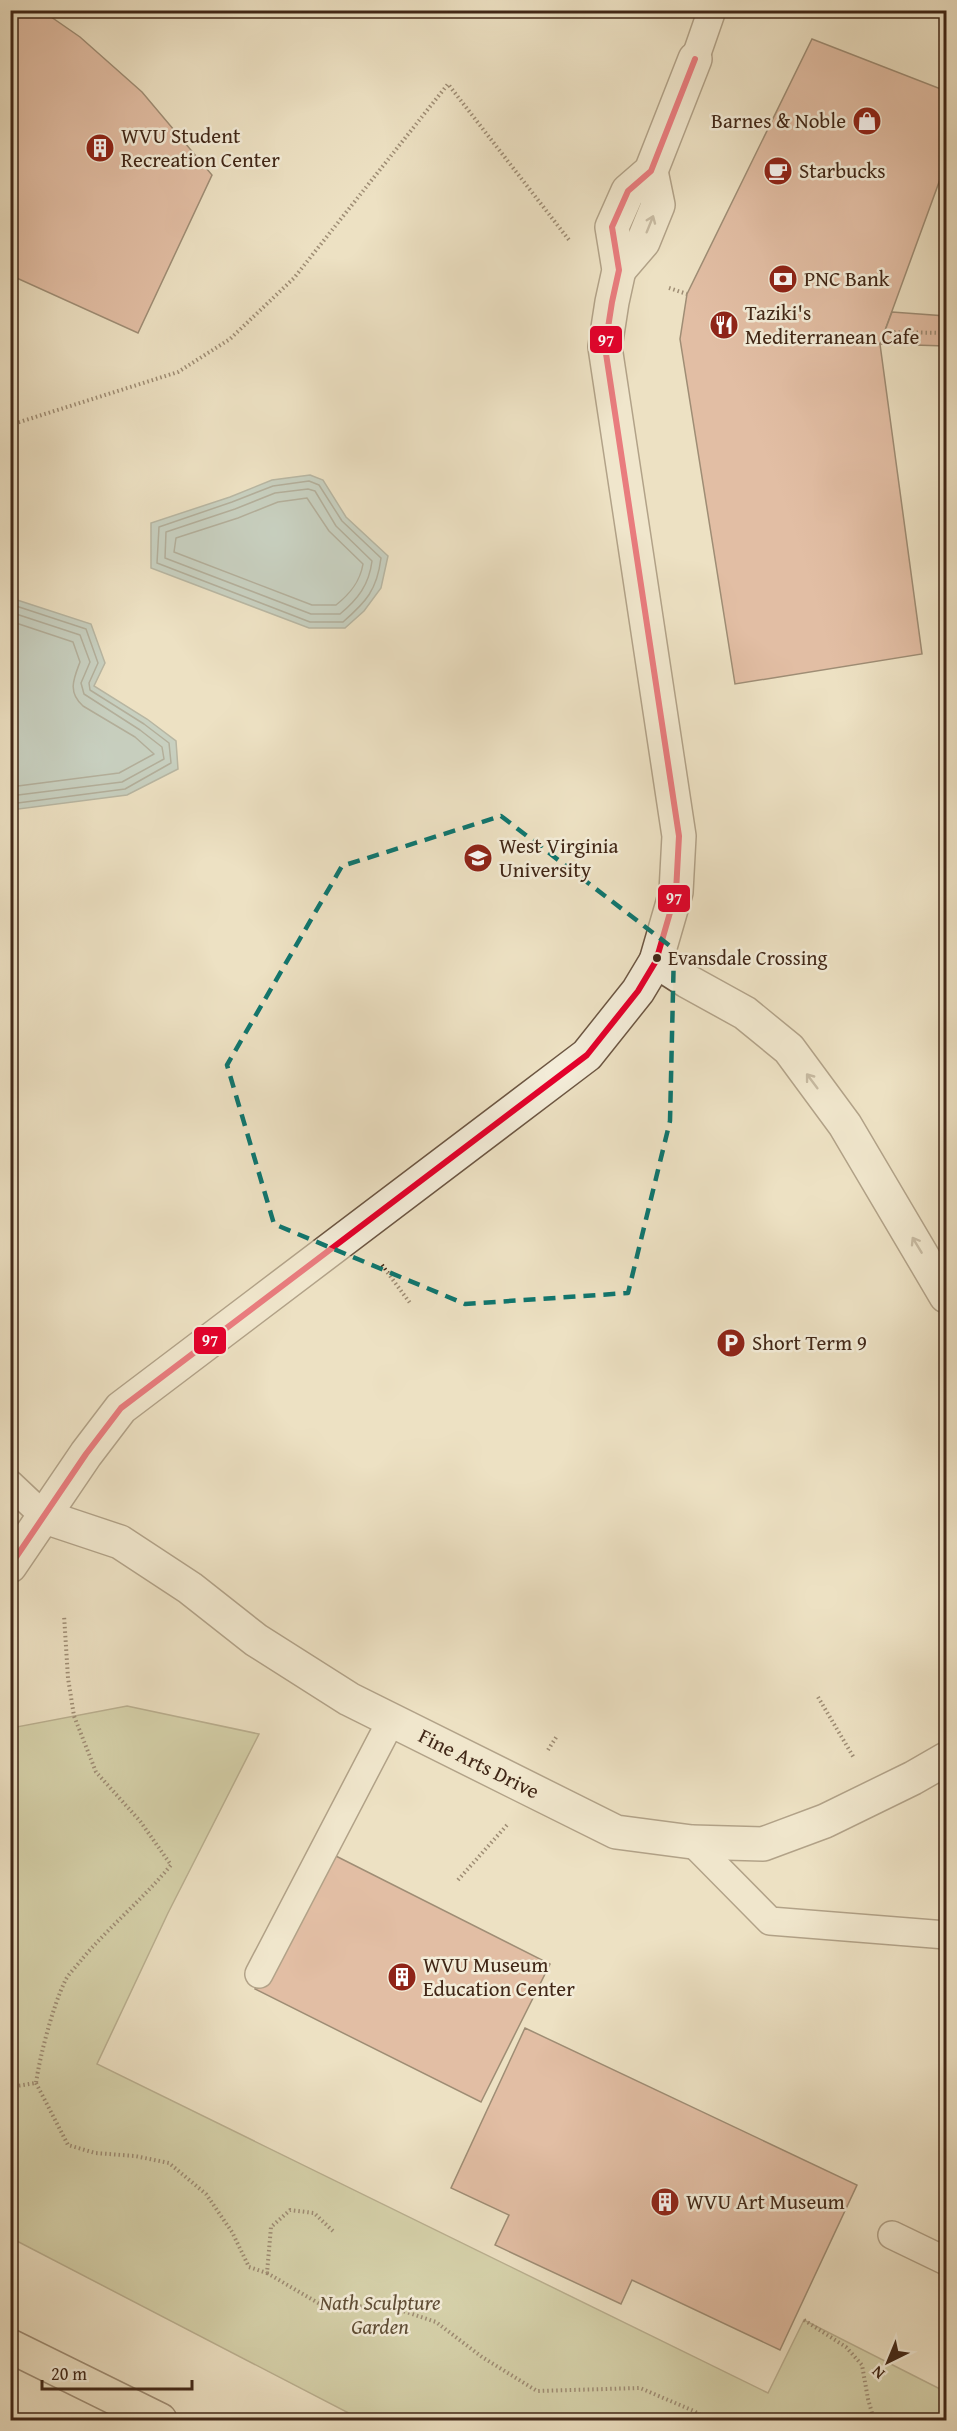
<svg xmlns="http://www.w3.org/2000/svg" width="957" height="2431" font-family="'Gentium Book Plus',serif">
  <rect width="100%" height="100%" fill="#ede1c3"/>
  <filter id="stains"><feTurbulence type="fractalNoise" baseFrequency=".00333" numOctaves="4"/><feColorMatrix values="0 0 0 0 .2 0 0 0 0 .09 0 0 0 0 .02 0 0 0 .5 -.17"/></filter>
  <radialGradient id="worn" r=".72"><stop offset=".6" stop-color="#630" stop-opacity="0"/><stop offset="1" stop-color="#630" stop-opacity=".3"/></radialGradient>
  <polygon fill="#bcc291" stroke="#7e7454" stroke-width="1.5" points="127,1706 259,1734 168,1913 97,2064 768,2393 804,2320 946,2392 946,2420 362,2420 11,2238 11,1728"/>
  <g fill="#9cbbbc" stroke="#78807a" stroke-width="1.5">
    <polygon points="310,475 323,480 346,517 388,556 381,588 364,611 345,628 309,628 151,568 151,523 230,497 272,480"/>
    <polygon points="11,598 91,624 105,663 94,686 147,719 176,741 178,769 127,795 11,810"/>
  </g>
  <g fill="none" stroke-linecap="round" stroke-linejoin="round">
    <g stroke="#6e716a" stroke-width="1.5">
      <path d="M309,481L319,485L342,521L381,558C377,590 366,602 343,622H310L157,563L159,527L232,502L273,486Z"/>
      <path d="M308,489L315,491L336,526L372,561C369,585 358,599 340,614H311L165,558L166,532L235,509L275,493Z"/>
      <path d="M307,498L329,531L363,564C360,582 350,594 336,605H312L174,552L176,538L238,518L278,502Z"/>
      <polyline points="10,604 86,629 98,663 89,683 90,690 144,724 169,743 171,763 125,789 10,804"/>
      <polyline points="10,612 80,635 90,662 81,683 84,694 140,730 162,747 164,759 122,782 10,796"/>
      <path d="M10,621L73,642L80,662C74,678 67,692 83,706L135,737L154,754L119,773L10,787"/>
    </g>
  </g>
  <g fill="#d4937e" stroke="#412717" stroke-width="1.5">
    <polygon points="10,10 41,10 80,37 142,92 212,175 138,333 10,275"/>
    <polygon points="812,39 946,91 946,163 880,344 922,654 735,684 680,339 687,294"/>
    <polygon points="892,312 946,316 946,346 880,344"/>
    <polygon points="324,1850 550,1964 481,2102 255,1989"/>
    <polygon points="525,2028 857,2185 780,2350 632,2280 621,2304 495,2245 509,2215 451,2188"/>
  </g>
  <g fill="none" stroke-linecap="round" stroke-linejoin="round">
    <g stroke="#6c5642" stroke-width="30">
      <g id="service">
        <polyline points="695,59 712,10"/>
        <polyline points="10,1484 45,1517"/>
        <polyline points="692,1842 770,1921 946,1935"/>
        <polyline points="259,1974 392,1719"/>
        <polyline points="892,2235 946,2261"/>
      </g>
    </g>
    <g stroke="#6c5642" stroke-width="36">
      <g id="minor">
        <polyline points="619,270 643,242 658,205 651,171"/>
        <polyline points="656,961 687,981 745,1013 789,1049 845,1125 946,1296"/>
        <path id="s1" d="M45,1517L120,1542L190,1588L256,1640L349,1699L616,1832L692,1842L763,1844L825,1821L913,1778L946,1759"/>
        <polyline points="10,1566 86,1454 121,1408 587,1055 638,991 656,961 676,892 679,836 605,347 612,302 619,270 612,227 628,191 651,171 695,59"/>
      </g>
    </g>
    <g stroke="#412717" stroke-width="36">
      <polyline id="primary" points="10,2346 160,2420"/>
    </g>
    <g stroke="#412717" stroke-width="4" stroke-dasharray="1.5 3" stroke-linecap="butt">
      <polyline points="669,288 687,294"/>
      <polyline points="885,332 946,333"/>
      <polyline points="10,425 178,372 230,339 294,278 448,84 569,240"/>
      <polyline points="382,1265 410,1303"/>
      <polyline points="818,1697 854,1758"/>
      <polyline points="548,1750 557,1736"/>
      <polyline points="458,1880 507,1825"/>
      <polyline points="36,2083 68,2145 95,2153 135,2156 169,2163 206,2194 232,2232 249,2267 267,2273 271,2227 290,2210 314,2213 335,2233"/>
      <path d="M10,2087L36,2083C40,2055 53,2006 65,1981C69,1973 77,1966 82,1959C110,1926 143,1899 171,1865L140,1821L96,1772L74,1716L68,1678L64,1615"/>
      <polyline points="267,2273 330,2310 382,2304 436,2322 482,2357 537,2391 640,2388 694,2411 708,2420"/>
      <polyline points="804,2320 846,2347 862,2365 868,2399 874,2420"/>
    </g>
    <use href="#service" stroke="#f3ecd8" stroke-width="27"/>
    <use href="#minor" stroke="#f3ecd8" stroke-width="33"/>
    <use href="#primary" stroke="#ede1c3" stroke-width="33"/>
    <g stroke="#f3ecd8" stroke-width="10">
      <polyline id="bus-1" points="10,1566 86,1454 121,1408 587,1055 638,991 656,961 676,892 679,836 605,347 612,302 619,270 612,227 628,191 651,171 695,59"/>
    </g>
    <use href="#bus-1" stroke="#e4002b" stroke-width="6"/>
  </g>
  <defs><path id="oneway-shaft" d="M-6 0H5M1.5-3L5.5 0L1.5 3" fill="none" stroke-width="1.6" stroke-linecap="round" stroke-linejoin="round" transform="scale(1.5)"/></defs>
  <g stroke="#9a8a78">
    <use href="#oneway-shaft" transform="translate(650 224) rotate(-68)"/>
    <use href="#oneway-shaft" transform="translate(812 1081) rotate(-127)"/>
    <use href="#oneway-shaft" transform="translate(917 1245) rotate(-121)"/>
  </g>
  <path d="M0 0H957V2431H0ZM501,816L674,949L670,1121L628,1293L465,1304L274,1224L227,1065L342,866Z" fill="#ede1c3" fill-opacity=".55" fill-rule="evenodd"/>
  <path fill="none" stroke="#0f766e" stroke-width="4.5" stroke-dasharray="12 8" stroke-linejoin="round" d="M501,816L674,949L670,1121L628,1293L465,1304L274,1224L227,1065L342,866Z"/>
  <defs>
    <g id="shop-disc" transform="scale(1.5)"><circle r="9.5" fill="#8f2418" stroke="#f3ecd8"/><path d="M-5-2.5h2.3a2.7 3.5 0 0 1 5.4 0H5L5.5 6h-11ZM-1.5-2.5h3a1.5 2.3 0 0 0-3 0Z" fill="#fff"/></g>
    <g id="building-disc" transform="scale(1.5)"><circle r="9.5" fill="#8f2418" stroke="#f3ecd8"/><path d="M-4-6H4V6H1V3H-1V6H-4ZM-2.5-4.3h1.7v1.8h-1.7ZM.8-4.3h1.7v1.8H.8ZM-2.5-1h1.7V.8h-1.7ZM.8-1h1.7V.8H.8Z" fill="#fff"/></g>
    <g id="cafe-disc" transform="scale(1.5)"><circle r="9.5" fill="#8f2418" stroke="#f3ecd8"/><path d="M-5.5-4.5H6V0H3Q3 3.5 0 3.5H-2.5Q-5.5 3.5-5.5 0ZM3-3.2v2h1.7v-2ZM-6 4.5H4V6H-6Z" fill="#fff"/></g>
    <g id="bank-disc" transform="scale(1.5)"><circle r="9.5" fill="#8f2418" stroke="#f3ecd8"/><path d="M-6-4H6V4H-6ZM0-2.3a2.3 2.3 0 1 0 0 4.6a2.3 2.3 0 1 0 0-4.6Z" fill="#fff"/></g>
    <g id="restaurant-disc" transform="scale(1.5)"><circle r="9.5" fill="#8f2418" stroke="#f3ecd8"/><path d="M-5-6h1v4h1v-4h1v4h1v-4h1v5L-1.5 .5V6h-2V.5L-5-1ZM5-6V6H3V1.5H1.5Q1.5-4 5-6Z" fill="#fff"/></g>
    <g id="university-disc" transform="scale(1.5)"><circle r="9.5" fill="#8f2418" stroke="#f3ecd8"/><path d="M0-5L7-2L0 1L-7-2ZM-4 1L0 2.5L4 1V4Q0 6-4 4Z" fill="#fff"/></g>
    <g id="parking-disc" transform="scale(1.5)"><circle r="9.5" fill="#8f2418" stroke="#f3ecd8"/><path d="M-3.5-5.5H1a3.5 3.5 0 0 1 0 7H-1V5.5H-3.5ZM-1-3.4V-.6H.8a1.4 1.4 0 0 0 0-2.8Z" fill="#fff"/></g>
  </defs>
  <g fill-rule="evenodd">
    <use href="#shop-disc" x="867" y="121"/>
    <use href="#building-disc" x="100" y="148"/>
    <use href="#cafe-disc" x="778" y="171"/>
    <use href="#bank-disc" x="783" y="279"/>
    <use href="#restaurant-disc" x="724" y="325"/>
    <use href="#university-disc" x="478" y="858"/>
    <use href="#parking-disc" x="731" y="1343"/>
    <use href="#building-disc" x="402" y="1977"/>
    <use href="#building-disc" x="665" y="2202"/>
  </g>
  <circle fill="#412717" stroke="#f3ecd8" stroke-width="2" cx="657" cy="958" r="5"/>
  <g text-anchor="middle" stroke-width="5" stroke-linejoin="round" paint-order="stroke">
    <g font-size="20" fill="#412717" stroke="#f3ecd8" text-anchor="start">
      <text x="668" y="965">Evansdale Crossing</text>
    </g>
    <g font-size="21" fill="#412717" stroke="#f3ecd8" text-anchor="start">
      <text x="846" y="128" text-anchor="end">Barnes &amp; Noble</text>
      <text x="121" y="143">WVU Student<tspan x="121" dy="24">Recreation Center</tspan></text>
      <text x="799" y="178">Starbucks</text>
      <text x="804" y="286">PNC Bank</text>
      <text x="745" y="320">Taziki's<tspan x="745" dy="24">Mediterranean Cafe</tspan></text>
      <text x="499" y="853">West Virginia<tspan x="499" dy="24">University</tspan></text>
      <text x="752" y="1350">Short Term 9</text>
      <text x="423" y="1972">WVU Museum<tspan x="423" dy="24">Education Center</tspan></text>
      <text x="686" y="2209">WVU Art Museum</text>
    </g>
    <g font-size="21" fill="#412717" stroke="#f3ecd8">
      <text dy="7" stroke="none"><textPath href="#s1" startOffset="502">Fine Arts Drive</textPath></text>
    </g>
    <g font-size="21" font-style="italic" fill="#604e36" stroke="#f3ecd8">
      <text x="380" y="2310">Nath Sculpture<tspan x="380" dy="24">Garden</tspan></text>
    </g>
  </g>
  <g stroke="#f3ecd8" stroke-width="2">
    <rect x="589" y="325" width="34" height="29" rx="6" fill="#e4002b"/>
    <rect x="657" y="884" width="34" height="29" rx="6" fill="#e4002b"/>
    <rect x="193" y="1326" width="34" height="29" rx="6" fill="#e4002b"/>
  </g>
  <g font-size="16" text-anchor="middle" font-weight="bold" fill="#fff">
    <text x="606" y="346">97</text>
    <text x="674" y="904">97</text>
    <text x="210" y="1346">97</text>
  </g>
  <rect width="957" height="2431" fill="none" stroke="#ede1c3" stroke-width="36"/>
  <rect x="12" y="12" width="933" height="2407" fill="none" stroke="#412717" stroke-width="3"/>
  <rect x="18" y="18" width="921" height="2395" fill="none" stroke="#412717" stroke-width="1.5"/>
  <g transform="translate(888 2362) rotate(223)" stroke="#f3ecd8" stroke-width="4.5" paint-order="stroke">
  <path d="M0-4.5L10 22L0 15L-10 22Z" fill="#412717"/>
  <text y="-9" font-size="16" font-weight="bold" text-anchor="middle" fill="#412717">N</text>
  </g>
  <path d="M42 2380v9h150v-9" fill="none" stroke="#412717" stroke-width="3"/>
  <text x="51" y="2380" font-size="18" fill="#412717" stroke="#f3ecd8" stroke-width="4.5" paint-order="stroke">20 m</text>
  <rect width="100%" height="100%" filter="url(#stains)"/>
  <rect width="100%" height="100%" fill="url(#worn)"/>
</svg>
